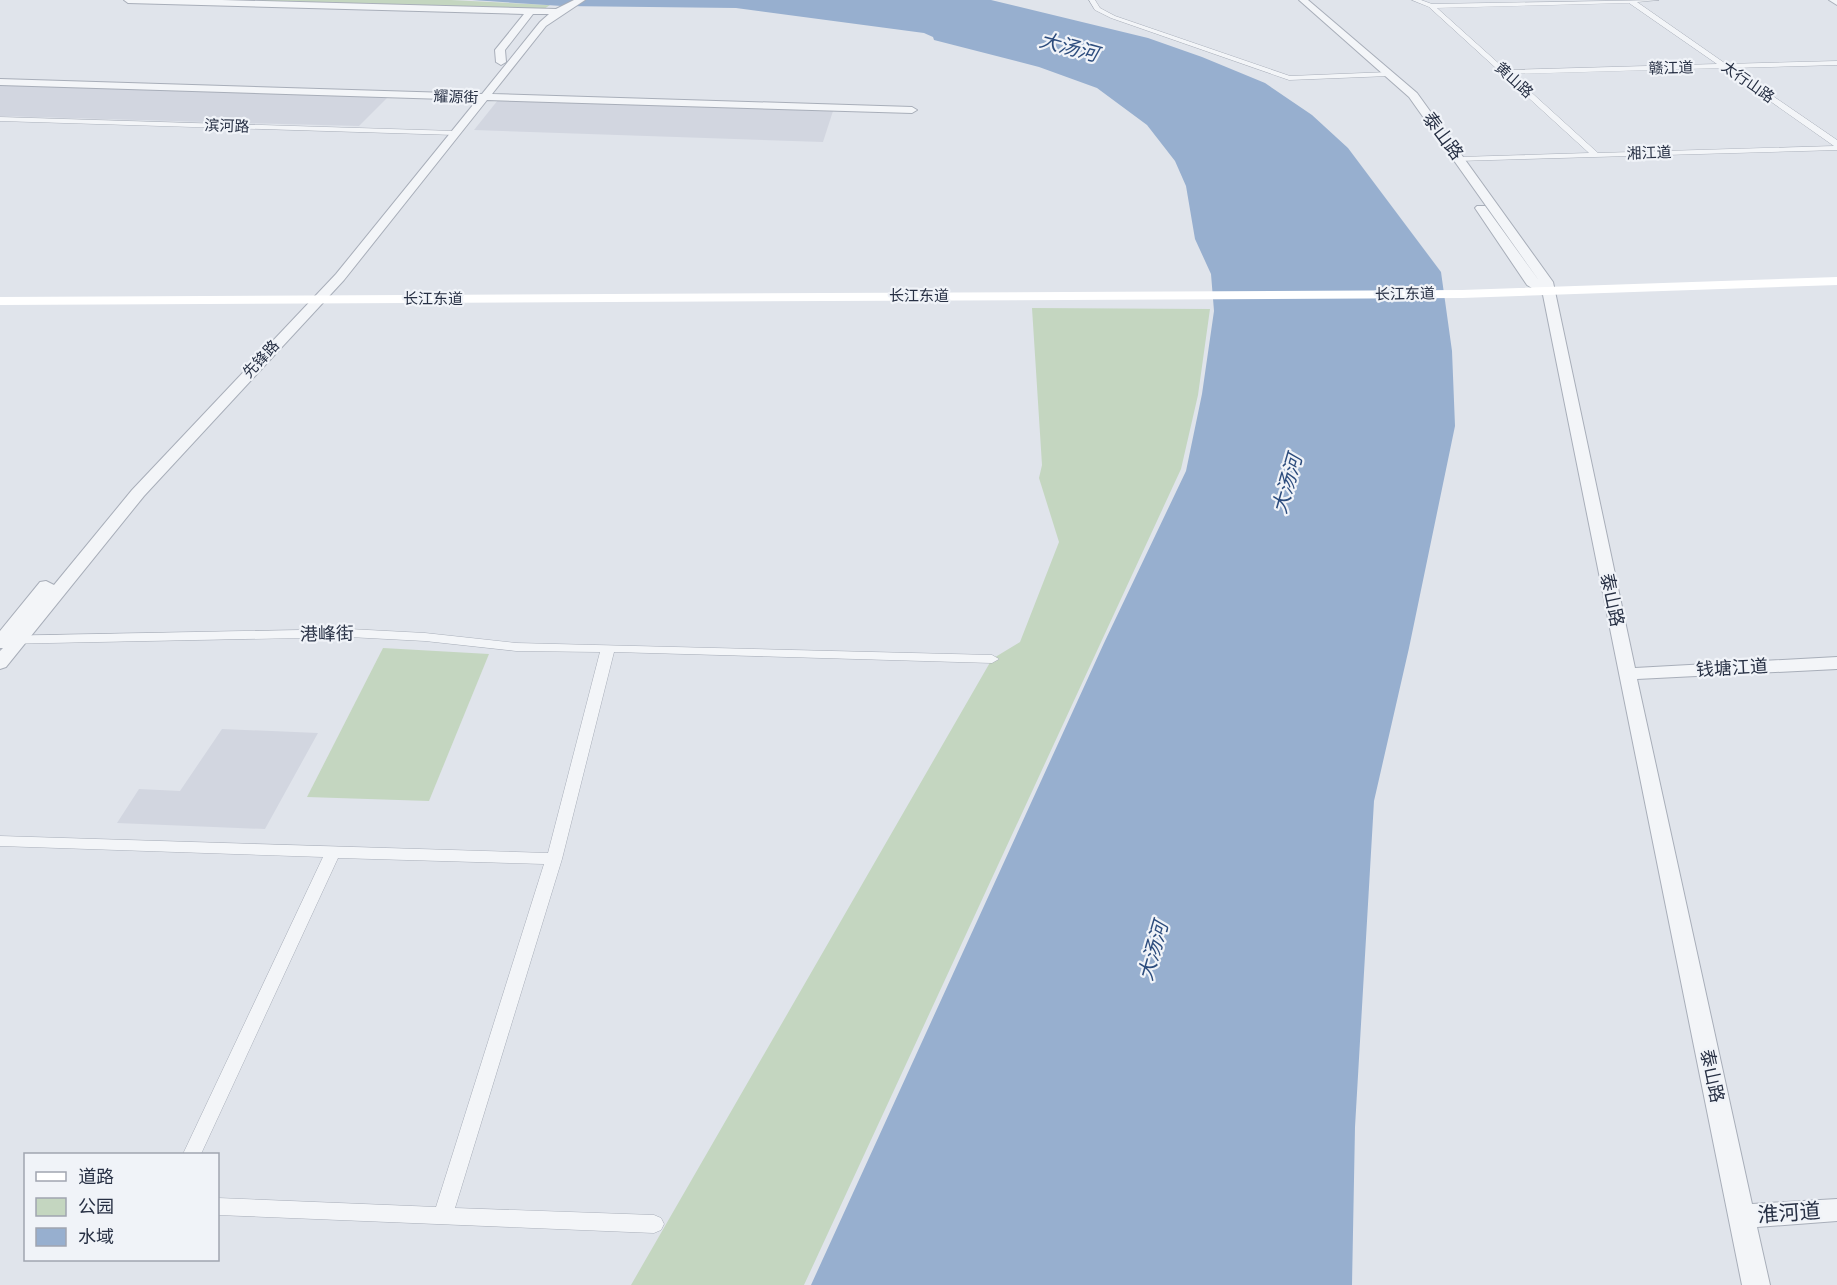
<svg xmlns="http://www.w3.org/2000/svg" width="1837" height="1285" font-family="Lato,'Noto Sans SC',sans-serif">
  <rect width="100%" height="100%" fill="#e0e4eb"/>
  <g fill="#d2d6e0">
    <polygon points="0,83 390,95 359,126 240,123 0,116"/>
    <polygon points="498,100 833,111 823,142 474,130"/>
    <polygon points="222,729 318,733 265,829 117,823 139,789 180,791"/>
  </g>
  <g fill="#c4d6c0">
    <polygon points="207,0 451,0 550,5 544,9"/>
    <polygon points="1032,308 1210,309 1198,395 1181,469 804,1285 631,1285 992,659 1020,642 1059,542 1039,478 1042,465"/>
    <polygon points="383,648 489,654 429,801 307,797"/>
  </g>
  <polygon fill="#97afcf" points="472,0 991,0 1148,38 1202,57 1265,83 1312,115 1348,148 1441,272 1452,351 1455,426 1409,648 1374,801 1355,1127 1352,1285 811,1285 1104,643 1186,471 1202,394 1214,311 1211,274 1195,239 1186,186 1175,161 1147,125 1097,88 1039,67 934,40 933,37 924,33 736,8 562,6"/>
  <g fill="none" stroke-linecap="round" stroke-linejoin="round">
    <g stroke="#a8aeb9" stroke-width="1">
      <g id="minor">
        <polygon points="1089,0 1095,0 1100,8 1115,16 1290,76 1389,72 1393,74 1389,76 1289,80 1111,18 1095,10"/>
        <path d="M1412,0H1421L1432,4L1659,0L1637,2L1726,64L1837,61V65L1732,68L1837,140V150L1457,161V157H1460L1589,153L1429,7ZM1629,3L1717,64L1506,70L1437,8ZM1723,68L1834,146L1598,153L1511,74Z"/>
        <polygon points="0,117 455,131 459,133 455,135 0,121"/>
        <polygon points="349,629 425,633 516,643 992,655 999,659 992,663 614,652 562,859 455,1208 654,1215 661,1218 664,1224 661,1230 654,1233 218,1215 218,1198 436,1207 544,864 338,858 201,1154 183,1154 323,857 0,846 0,836 548,853 600,652 516,651 425,641 349,637 0,644 0,636"/>
      </g>
    </g>
    <g stroke="#a8aeb9" stroke-width="2">
      <g id="tertiary">
        <polygon points="124,0 222,0 556,9 574,0 585,0 546,26 492,94 912,107 917,110 912,113 487,100 344,280 144,496 6,667 0,669 0,651 3,648 0,648 0,631 40,582 46,581 54,585 132,490 336,274 477,100 0,85 0,79 482,94 540,22 549,14 533,14 505,50 506,62 501,65 496,62 495,50 524,14 128,3"/>
        <polygon points="1299,0 1308,0 1417,93 1553,282 1635,668 1837,657 1837,669 1637,679 1752,1204 1837,1199 1837,1221 1757,1227 1770,1285 1742,1285 1543,295 1527,285 1475,208 1477,206 1485,206 1540,282 1409,97"/>
        <polygon points="1829,0 1837,0 1837,5"/>
      </g>
    </g>
    <use href="#minor" fill="#f3f5f8" fill-rule="evenodd"/>
    <use href="#tertiary" fill="#f3f5f8" fill-rule="evenodd"/>
    <polygon fill="#fff" fill-rule="evenodd" points="1837,277 1837,285 1462,298 0,305 0,297 1462,290"/>
  </g>
  <g text-anchor="middle" stroke-width="4.5" stroke-linejoin="round" paint-order="stroke">
    <g font-size="15" fill="#273044" stroke="#f0f3f8">
      <text transform="translate(1671 68) rotate(-1)" y="5">赣江道</text>
      <text transform="translate(1514 80) rotate(42)" y="5">黄山路</text>
      <text transform="translate(1748 82) rotate(35)" y="5">太行山路</text>
      <text transform="translate(456 97) rotate(2)" y="5">耀源街</text>
      <text transform="translate(227 126) rotate(2)" y="5">滨河路</text>
      <text transform="translate(1649 153) rotate(-2)" y="5">湘江道</text>
      <text transform="translate(1405 294) rotate(-1)" y="5">长江东道</text>
      <text x="919" y="301">长江东道</text>
      <text x="433" y="304">长江东道</text>
      <text transform="translate(261 359) rotate(-47)" y="5">先锋路</text>
    </g>
    <g font-size="18" fill="#273044" stroke="#f0f3f8">
      <text transform="translate(1443 136) rotate(53)" y="6">泰山路</text>
      <text transform="translate(1612 600) rotate(78)" y="6">泰山路</text>
      <text transform="translate(327 634) rotate(-1)" y="6">港峰街</text>
      <text transform="translate(1732 668) rotate(-3)" y="6">钱塘江道</text>
      <text transform="translate(1712 1076) rotate(78)" y="6">泰山路</text>
    </g>
    <g font-size="20" font-style="italic" fill="#2c4c7d" stroke="#f0f3f8">
      <text transform="translate(1069 47) rotate(15)" y="7">大汤河</text>
      <text transform="translate(1287 484) rotate(-74)" y="7">大汤河</text>
      <text transform="translate(1153 951) rotate(-74)" y="7">大汤河</text>
    </g>
    <g font-size="21" fill="#273044" stroke="#f0f3f8">
      <text transform="translate(1789 1213) rotate(-4)" y="7">淮河道</text>
    </g>
  </g>
  <rect x="24" y="1153" width="195" height="108" fill="#f0f3f8" stroke="#a0a5b0" stroke-width="1.5"/>
  <rect x="36" y="1172" width="30" height="9" fill="#ffffff" stroke="#a0a5b0" stroke-width="1.5"/>
  <text x="78" y="1183" font-size="18" fill="#273044">道路</text>
  <rect x="36" y="1198" width="30" height="18" fill="#c4d6c0" stroke="#a0a5b0" stroke-width="1.5"/>
  <text x="78" y="1213" font-size="18" fill="#273044">公园</text>
  <rect x="36" y="1228" width="30" height="18" fill="#97afcf" stroke="#a0a5b0" stroke-width="1.5"/>
  <text x="78" y="1243" font-size="18" fill="#273044">水域</text>
</svg>
